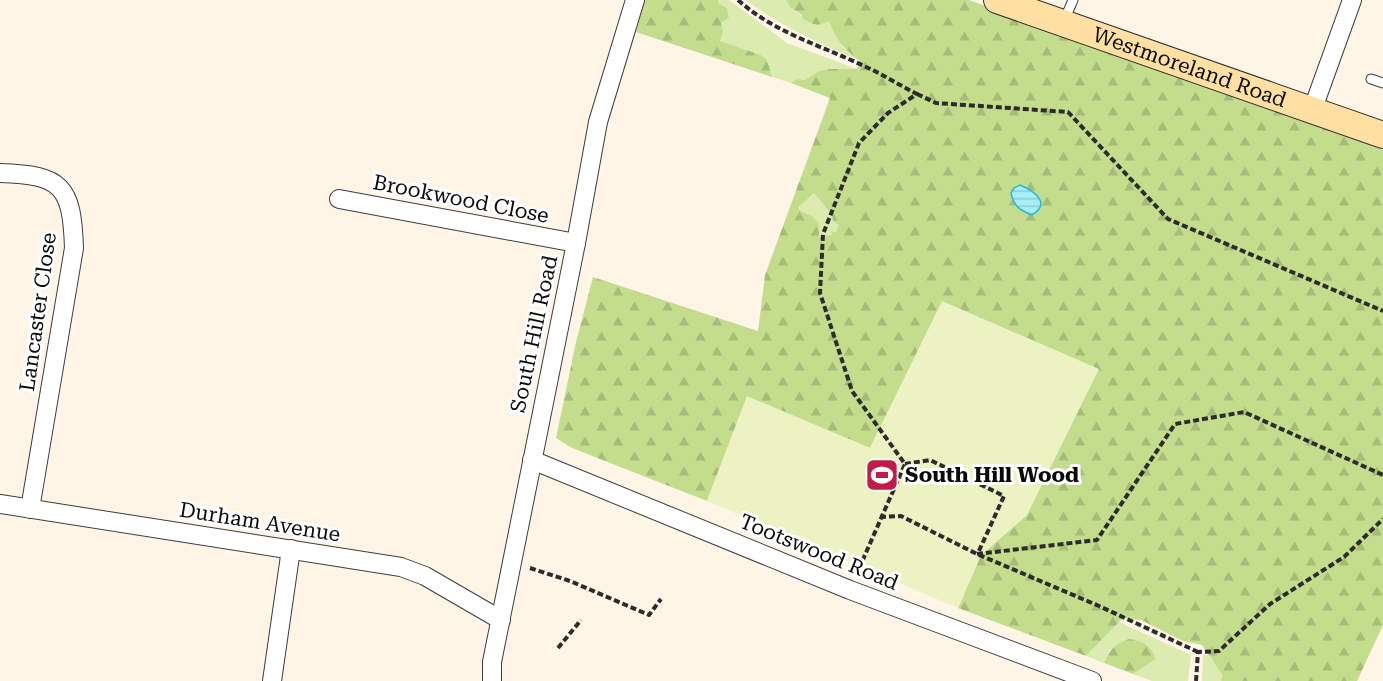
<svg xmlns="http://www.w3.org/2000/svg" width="1383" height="681" font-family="'Roboto Serif',serif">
  <defs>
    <pattern id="forest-firs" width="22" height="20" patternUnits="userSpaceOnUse" patternTransform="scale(1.5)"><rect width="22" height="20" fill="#c3dd8d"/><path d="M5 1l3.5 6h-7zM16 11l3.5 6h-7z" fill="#a6bc78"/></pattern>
    <pattern id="water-rules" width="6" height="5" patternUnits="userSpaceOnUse" patternTransform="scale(1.5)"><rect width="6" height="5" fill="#a8eefa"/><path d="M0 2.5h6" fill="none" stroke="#8fcbd5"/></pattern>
  </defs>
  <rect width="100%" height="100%" fill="#fff5e7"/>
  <g fill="#dcebaf">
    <polygon points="718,0 729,0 787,43 857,69 828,69 819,71 805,80 797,79 791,83 772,77 767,61 761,55 719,41 720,23 729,18 723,7 719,4"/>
    <path d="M746,0H786L796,12L815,25L829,21L842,46L860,61C820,43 781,27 746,0Z"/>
    <path d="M814,193L832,215L833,220L840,225L837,232L830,231L832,235L825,241L819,236C820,222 812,214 799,210L800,206Z"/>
    <polygon points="1119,622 1191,655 1188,681 1152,681 1133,674 1156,659 1110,649 1104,663 1086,656"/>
    <polygon points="1203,655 1208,655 1222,675 1221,681 1202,681"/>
  </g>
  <g fill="url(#forest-firs)" fill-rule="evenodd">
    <polygon points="645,0 725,0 718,0 719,4 727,8 729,18 721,23 723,32 720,41 761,55 767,60 772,77 636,32"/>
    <path d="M777,0H969L1383,150V625L1357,681H1221L1222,675L1202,645L1183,641L1141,620L1123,618L1086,656L958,608L981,555L1027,515L943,301L870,448L747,397L707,501L572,448L556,438L576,342L593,277L758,331L765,275L830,98L791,83L797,79L805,80L819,71L828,69H857L860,61C841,46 838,42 829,21C814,27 816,25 803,19L802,15L790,7L786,0ZM814,193L832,215L833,221L839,225L836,232L830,231L832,235L825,236V240L819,236V224L812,216L799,210V207Z"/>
    <path d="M1129,639C1144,641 1150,645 1156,659L1133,674L1104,663C1110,649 1115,644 1129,639Z"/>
  </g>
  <polygon fill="#ecf2c1" points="942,301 1099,369 1027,515 981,555 958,608 707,501 747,396 870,448"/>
  <path fill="url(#water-rules)" stroke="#2ab8d6" stroke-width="1.5" d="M1020,185C1034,191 1052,203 1032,215C1020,210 1014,207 1011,193L1014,188Z"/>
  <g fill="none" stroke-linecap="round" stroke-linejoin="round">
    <g stroke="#3d3d3d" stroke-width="11">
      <g id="lane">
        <polyline points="1064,21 1073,0"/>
        <polyline points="1371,79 1383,83"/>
      </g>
    </g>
    <g stroke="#3d3d3d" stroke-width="20">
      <g id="street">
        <polyline points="1312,111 1352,0"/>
        <path d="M0,173C62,175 72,186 74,248L30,509"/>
        <polyline points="339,199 576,243"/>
        <polyline points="532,460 850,590 1092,681"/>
        <polyline points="0,504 401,567 425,576 501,620"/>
        <polyline points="272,681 291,549"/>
        <polyline points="492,681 492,662 576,243 598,122 635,0"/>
      </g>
    </g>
    <g stroke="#2c2c2c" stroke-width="28">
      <g id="secondary">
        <path id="s1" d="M997,0L1383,135"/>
      </g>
    </g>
    <g stroke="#2c2c2c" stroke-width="4" stroke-dasharray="6 3" stroke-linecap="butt">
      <path d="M738,0C775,33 820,45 864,66C882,74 899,85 917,94L888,113L859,143L823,234L820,293L852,391L905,464L857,573"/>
      <polyline points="917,94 936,103 1068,112 1168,219 1383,311"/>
      <polyline points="905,464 930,460 1004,496 978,553"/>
      <polyline points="880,517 901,516 977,554 1099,606 1198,652"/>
      <polyline points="977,554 1097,540 1175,424 1244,412 1383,475"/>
      <polyline points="530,568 570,581 649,615 661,599"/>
      <polyline points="558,648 581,620"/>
      <polyline points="1196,681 1198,652 1219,651 1270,604 1344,557 1383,519"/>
    </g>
    <use href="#lane" stroke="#fff" stroke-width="9"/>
    <use href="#street" stroke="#fff" stroke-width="18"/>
    <use href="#secondary" stroke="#ffe0a2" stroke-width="26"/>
  </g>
  <defs>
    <g id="stadium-square" transform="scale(1.725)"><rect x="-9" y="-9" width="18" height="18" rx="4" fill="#c11b48" stroke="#fff"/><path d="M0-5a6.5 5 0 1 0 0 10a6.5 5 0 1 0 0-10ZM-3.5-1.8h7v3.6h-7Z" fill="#fff"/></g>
  </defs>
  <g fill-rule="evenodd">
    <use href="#stadium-square" x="882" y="475"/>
  </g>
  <g text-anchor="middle" stroke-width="6" stroke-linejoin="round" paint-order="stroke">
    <g font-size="21" fill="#0a0a0a" stroke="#fff">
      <text dy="7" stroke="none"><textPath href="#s1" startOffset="204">Westmoreland Road</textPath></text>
      <text transform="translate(461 199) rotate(11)" y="7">Brookwood Close</text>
      <text transform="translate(38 312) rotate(-82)" y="7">Lancaster Close</text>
      <text transform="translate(534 334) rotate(-78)" y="7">South Hill Road</text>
      <text transform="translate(260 522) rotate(9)" y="7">Durham Avenue</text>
      <text transform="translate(819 552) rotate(22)" y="7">Tootswood Road</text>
    </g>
    <g font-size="21" font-weight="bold" fill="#0a0a0a" stroke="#fff" text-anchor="start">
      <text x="905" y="482">South Hill Wood</text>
    </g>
  </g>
</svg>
